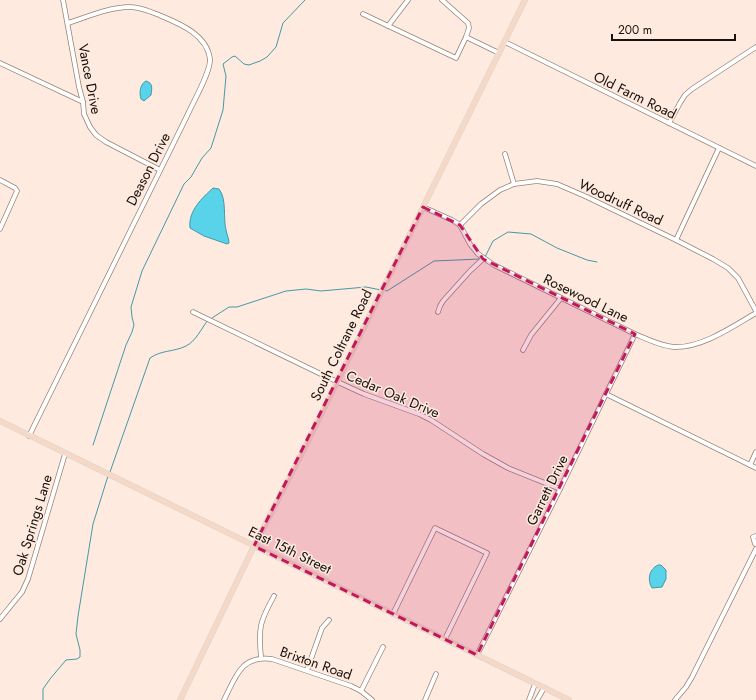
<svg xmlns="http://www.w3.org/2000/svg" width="756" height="700" font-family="Jost,sans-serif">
  <rect width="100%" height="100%" fill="#feeadf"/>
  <g fill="#58d3e9" stroke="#4599a7">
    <path d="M146,81C153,83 152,88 151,95L144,101L141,99C139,93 140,84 146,81Z"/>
    <path d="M213,188L219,189C227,199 223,218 226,230C227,235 229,239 229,243L227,244L204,236L190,228C188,211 202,198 213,188Z"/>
    <path d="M658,565H661L666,570V579L662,587L652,588C647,580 649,569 658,565Z"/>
  </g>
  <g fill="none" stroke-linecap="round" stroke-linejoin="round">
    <g stroke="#4599a7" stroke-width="1">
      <polyline points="485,257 493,241 508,232 531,234 557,248 587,260 597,262"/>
      <polyline points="384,290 387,291 434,261 480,259"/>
      <polyline points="212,318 229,307 237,307 286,291 306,289 321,291 366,287 381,290"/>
      <polyline points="93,445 126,345 132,332 134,325 132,317 131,307 142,271 184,184 191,177 202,158 211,148 223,110 226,76 223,64 232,57 235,56 244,64 249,65 260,61 267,57 276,47 283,23 305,0"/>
      <path d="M110,472L150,358C161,350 174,352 186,346C196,341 201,329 208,320"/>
      <polyline points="43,700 43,689 50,679 66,660 77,659 80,657 80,650 76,634 78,616 93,524 108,476"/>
    </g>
    <g stroke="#998377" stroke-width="5.5">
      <g id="minor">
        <polyline points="63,0 79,87 83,102 84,114 90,127 96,135 106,142 160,170"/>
        <polyline points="442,0 468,23 469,28 466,37"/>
        <polyline points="363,14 456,58 466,37 499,53"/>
        <polyline points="388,26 408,0"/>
        <polyline points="505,42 756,166"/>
        <polyline points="0,63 83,102"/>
        <polyline points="669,123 680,103 685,95 692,89 756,47"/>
        <polyline points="505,154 514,184"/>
        <polyline points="0,180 15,188 17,191 0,229"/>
        <path d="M423,207L452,220L460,225L470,244L478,254L494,265L635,334C647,339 660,346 674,347C702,348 732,327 756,313"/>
        <polyline points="460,225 481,204 500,190 514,184 537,181 557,184 587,197 676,240 713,259 728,268 738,278 756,311"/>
        <polyline points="676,240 719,148"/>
        <polyline points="193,312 327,377 364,394 419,414 431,420 483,454 508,468 560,489"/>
        <polyline points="438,312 440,306 443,301 470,271 483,259"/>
        <polyline points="523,350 531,335 561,298"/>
        <polyline points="606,394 756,468"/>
        <path d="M29,436L186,118C192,104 211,72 210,59C207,34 178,23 159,15C149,11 140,7 130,7C109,7 87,17 68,23"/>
        <polyline points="750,465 756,452"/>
        <polyline points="756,536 753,537 755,544 756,544"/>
        <polyline points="393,614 435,528 487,553 445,639"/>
        <polyline points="0,619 22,592 28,579 65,454"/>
        <polyline points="477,655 560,489 635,334"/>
        <path d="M261,657C258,628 260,621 274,596"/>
        <polyline points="307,670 322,628 329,620"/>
        <polyline points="361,691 383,647"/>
        <path d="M224,700C236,676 241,655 272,659L351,686L361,691L372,700"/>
        <polyline points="425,700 436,674"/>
        <polyline points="529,700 535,684"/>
        <polyline points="537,700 544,688"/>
        <polyline points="675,700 686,687 692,677 756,549"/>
      </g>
    </g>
    <g stroke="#d6d4d3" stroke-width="6">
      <g id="major">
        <polyline points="0,421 569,700"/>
        <polyline points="180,700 254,546 305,447 525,0"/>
      </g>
    </g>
    <use href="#minor" stroke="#fff" stroke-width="4"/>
    <use href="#major" stroke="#f5d8c6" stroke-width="5"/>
  </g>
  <path fill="#c2185b" fill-opacity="0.2" stroke="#c2185b" stroke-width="3" stroke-dasharray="8 5" stroke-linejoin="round" d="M423,207L460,225L483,259L635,334L477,655L254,546Z"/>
  <g text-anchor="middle" stroke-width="3" stroke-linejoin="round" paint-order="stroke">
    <g font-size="14" fill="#19110c" stroke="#feeadf">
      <text transform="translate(90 79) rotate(79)" y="5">Vance Drive</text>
      <text transform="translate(635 95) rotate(26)" y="5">Old Farm Road</text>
      <text transform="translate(148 169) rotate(-63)" y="5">Deason Drive</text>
      <text transform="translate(621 202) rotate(25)" y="5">Woodruff Road</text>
      <text transform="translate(586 298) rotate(26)" y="5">Rosewood Lane</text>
      <text transform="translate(341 345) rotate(-64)" y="5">South Coltrane Road</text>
      <text transform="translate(393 394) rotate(23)" y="5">Cedar Oak Drive</text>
      <text transform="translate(547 490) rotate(-64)" y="5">Garrett Drive</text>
      <text transform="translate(32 525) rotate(-73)" y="5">Oak Springs Lane</text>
      <text transform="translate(290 550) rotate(26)" y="5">East 15th Street</text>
      <text transform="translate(316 663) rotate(19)" y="5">Brixton Road</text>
    </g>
  </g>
  <path d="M612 34v6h123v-6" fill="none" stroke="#19110c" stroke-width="2"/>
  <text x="618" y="34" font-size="12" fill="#19110c" stroke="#feeadf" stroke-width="3" paint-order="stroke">200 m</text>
</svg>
